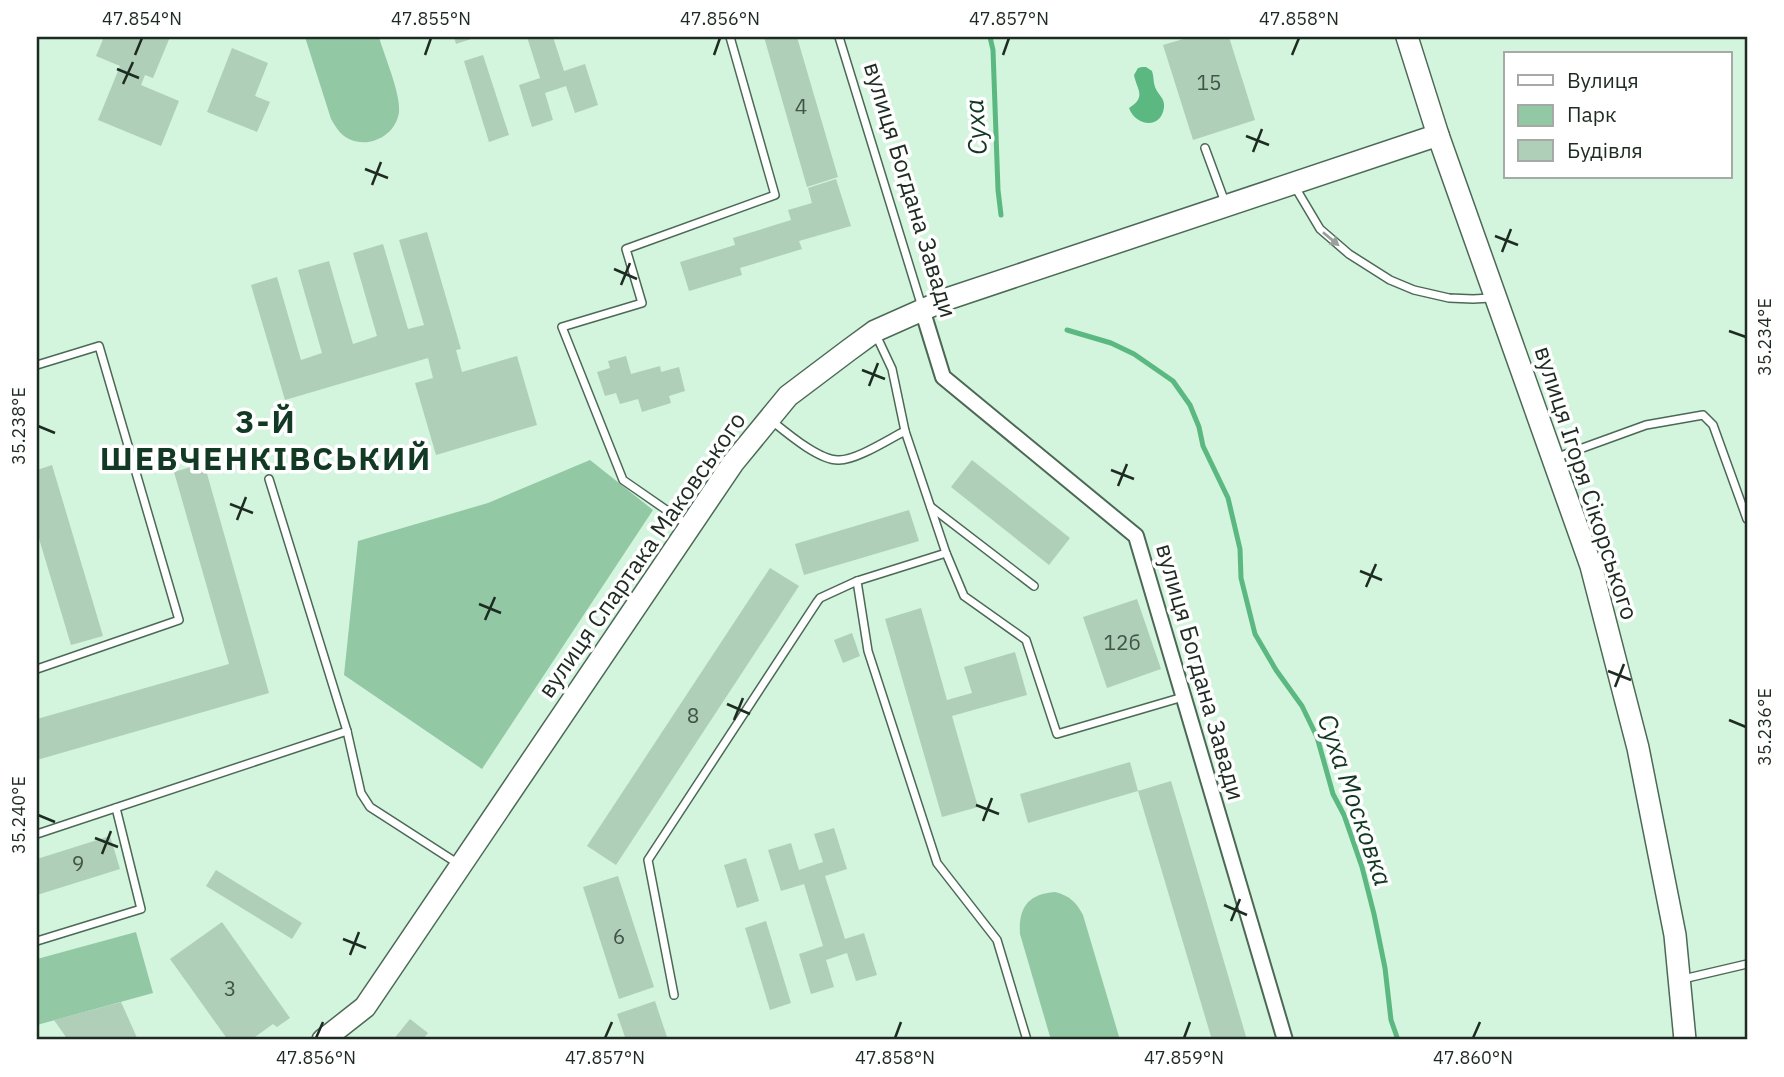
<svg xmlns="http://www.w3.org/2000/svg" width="1784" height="1077" font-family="'IBM Plex Sans',sans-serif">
  <rect width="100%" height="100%" fill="#d3f4dd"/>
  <g fill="#92c8a4">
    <path d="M305,37H379C384,55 401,94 399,112C396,135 370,149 349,139C340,135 336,127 331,119Z"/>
    <polygon points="590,460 653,510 482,769 344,675 358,541 488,503"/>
    <path d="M1055,892C1070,896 1076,902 1083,915L1120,1040H1051L1020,934C1018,908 1028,894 1055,892Z"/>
    <polygon points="136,932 153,993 37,1025 37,959"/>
  </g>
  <path fill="#5bb881" d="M1142,67H1146L1152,71C1154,76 1153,82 1155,87C1158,95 1165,98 1164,107C1162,129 1136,127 1129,108C1147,97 1137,90 1134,75L1138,68Z"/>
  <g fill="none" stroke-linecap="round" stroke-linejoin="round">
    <g stroke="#5bb881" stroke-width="5">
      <polyline points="990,37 993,50 998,190 1001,215"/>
      <polyline points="1067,330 1111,343 1134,354 1173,381 1190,405 1199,427 1203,446 1228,498 1240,549 1241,578 1255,634 1276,670 1302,706 1317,737 1333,794 1344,815 1362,867 1374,914 1385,968 1391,1020 1398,1040"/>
    </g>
  </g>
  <g fill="#afcfb9">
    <polygon points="104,37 170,37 153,78 145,75 141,85 179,101 161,146 98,120 120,66 96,56"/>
    <polygon points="454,37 477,37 456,44"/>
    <polygon points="527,37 553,37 564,71 585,64 598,105 575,113 566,86 545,93 553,120 532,127 519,85 540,78"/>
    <polygon points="764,37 797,37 838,177 807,187"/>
    <polygon points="1190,37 1229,37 1255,120 1193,140 1163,45"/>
    <polygon points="232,48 268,63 255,96 270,102 257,132 207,112"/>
    <polygon points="483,55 509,135 489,142 464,61"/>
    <polygon points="836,179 851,226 799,241 802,249 740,268 742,275 689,291 680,262 735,245 733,238 791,220 788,210 812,203 808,188"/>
    <polygon points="427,232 461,349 456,350 462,372 517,356 537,425 436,455 415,383 433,378 428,358 285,400 251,285 277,277 301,360 322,353 298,270 329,261 353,344 377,336 353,253 383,244 408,329 424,325 399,240"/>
    <polygon points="626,356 631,374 660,366 661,372 679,367 685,391 669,396 671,403 642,412 638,399 620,404 616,393 605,396 597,372 610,368 608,361"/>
    <polygon points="972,460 1070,538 1049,565 951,487"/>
    <polygon points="204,463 269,693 37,760 37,719 229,664 174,472"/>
    <polygon points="52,465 103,636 71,645 37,532 37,470"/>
    <polygon points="909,510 919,541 804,575 795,544"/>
    <polygon points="770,568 799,586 616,865 587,846"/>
    <polygon points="1137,599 1161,669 1107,688 1083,617"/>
    <polygon points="921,608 947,700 972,693 964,667 1015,652 1027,695 952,716 978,807 942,817 885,619"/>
    <polygon points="852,633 860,656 843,663 834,640"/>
    <polygon points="1130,762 1138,791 1028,823 1020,794"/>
    <polygon points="1171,781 1247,1040 1212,1040 1138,791"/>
    <polygon points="834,828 847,869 825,876 845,939 864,933 877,975 856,981 847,953 826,960 834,987 811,994 799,954 823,946 804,884 781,891 768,850 791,843 799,870 823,862 814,834"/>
    <polygon points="110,836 120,869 37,895 37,859"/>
    <polygon points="746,858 759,901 737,908 724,865"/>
    <polygon points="216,870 302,923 292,939 206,886"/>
    <polygon points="618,876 654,987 619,999 583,887"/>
    <polygon points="766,921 791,1003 770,1010 745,928"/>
    <polygon points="222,922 290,1018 277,1027 273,1024 251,1040 228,1040 170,959"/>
    <polygon points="655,1001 668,1040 626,1040 617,1014"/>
    <polygon points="121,1002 138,1040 68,1040 54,1020"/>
    <polygon points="410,1019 428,1033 422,1040 393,1040"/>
  </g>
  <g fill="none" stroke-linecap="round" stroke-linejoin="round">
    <g stroke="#4c6956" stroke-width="10">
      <g id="lane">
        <polyline points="839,37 922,307"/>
        <polyline points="1205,148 1226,205"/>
        <polyline points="1295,187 1320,229 1349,254 1390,280 1414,290 1449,298 1473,299 1491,298"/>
        <polyline points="876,335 892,369 905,431 946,553 964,596 1026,640 1057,734 1183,697"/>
        <polyline points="37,365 99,346 179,620 37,669"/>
        <path d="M772,421C788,434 820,461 839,460C857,460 889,439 905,431"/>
        <polyline points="1555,458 1646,425 1703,415 1713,425 1747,519"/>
        <polyline points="269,479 347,731"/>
        <polyline points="931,507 1034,586"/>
        <polyline points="688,525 623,480 562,327 642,303 626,249 775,195 730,37"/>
        <polyline points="946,553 857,581 868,651 937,863 997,940 1027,1040"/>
        <polyline points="37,834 347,731 361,793 370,807 457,863"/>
        <polyline points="37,941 141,909 116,808"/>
        <polyline points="1683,979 1747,964"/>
        <polyline points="674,995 648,860 817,602 820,598 857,581"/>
      </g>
    </g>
    <g stroke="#4c6956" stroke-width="18">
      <polyline id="street" points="922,309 943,377 1136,536 1285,1040"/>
    </g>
    <g stroke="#4c6956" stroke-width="24">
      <g id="secondary">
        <polyline points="1407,37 1438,135 1591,566 1638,748 1675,935 1685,1040"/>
        <polyline points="323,1040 365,1007 733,463 788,396 849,350 875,331 947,299 1438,135"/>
      </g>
    </g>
    <use href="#lane" stroke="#fff" stroke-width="7"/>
    <use href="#street" stroke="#fff" stroke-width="14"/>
    <use href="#secondary" stroke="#fff" stroke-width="21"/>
  </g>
  <defs><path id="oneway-solid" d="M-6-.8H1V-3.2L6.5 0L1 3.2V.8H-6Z" transform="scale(1.75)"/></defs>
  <use fill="#9aa09c" href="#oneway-solid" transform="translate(1331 239) rotate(40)"/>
  <path fill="none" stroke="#1e2b22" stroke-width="2.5" d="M135,55L142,38M425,55L431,38M714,55L720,38M1003,55L1009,38M1292,55L1299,38M117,69L139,78M123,84L133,62M1246,136L1269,145M1253,152L1262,129M365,169L388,178M372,185L381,162M1495,236L1518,245M1502,252L1511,229M614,269L637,279M621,285L630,263M1729,331L1746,337M862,370L885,379M869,386L878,363M38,426L55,433M1111,470L1134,479M1118,486L1127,464M230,504L253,513M237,520L246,497M1360,571L1382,580M1366,587L1376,564M479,604L501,613M485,620L495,597M1608,671L1631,680M1615,687L1624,664M727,704L750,714M734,720L743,698M1729,720L1746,727M976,805L999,814M38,815L55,822M983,821L992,798M95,838L118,847M102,854L111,831M1224,905L1247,915M1231,921L1240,899M343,939L366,948M350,955L359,932M316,1038L323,1022M605,1038L612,1022M895,1038L901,1022M1184,1038L1190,1022M1473,1038L1480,1022"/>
  <g text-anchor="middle" stroke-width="7" stroke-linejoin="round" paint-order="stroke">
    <g font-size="21" fill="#425448">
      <text x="1209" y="90">15</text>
      <text x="801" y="114">4</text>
      <text x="1122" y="650">12б</text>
      <text x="693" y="723">8</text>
      <text x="78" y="871">9</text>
      <text x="619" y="944">6</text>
      <text x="230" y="996">3</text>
    </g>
    <g font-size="24" fill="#1e2b22" stroke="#fff">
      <text transform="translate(910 190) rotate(73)" y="8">вулиця Богдана Завади</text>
      <text transform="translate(1586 483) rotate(72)" y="8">вулиця Ігоря Сікорського</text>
      <text transform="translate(642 555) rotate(-55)" y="8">вулиця Спартака Маковського</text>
      <text transform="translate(1200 672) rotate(74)" y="8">вулиця Богдана Завади</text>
    </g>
    <g font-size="26" font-style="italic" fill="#103822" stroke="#fff">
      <text transform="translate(976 127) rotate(-94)" y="9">Суха</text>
      <text transform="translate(1355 800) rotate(71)" y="9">Суха Московка</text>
    </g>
    <g font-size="32" font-weight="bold" letter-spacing="2" fill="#123923" stroke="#fff">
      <text x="266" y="433">3-Й<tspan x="266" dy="37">ШЕВЧЕНКІВСЬКИЙ</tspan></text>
    </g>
  </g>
  <rect width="1784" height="1077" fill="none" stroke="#ffffff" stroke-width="77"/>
  <rect x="1504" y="52" width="228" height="126" fill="#ffffff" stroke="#a5aaa7" stroke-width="2"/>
  <rect x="1518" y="75" width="35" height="10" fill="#ffffff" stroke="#a5aaa7" stroke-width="2"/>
  <text x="1567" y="88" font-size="21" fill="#1e2b22">Вулиця</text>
  <rect x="1518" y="105" width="35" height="21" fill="#92c8a4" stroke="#a5aaa7" stroke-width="2"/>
  <text x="1567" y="122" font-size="21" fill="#1e2b22">Парк</text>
  <rect x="1518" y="140" width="35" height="21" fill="#afcfb9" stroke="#a5aaa7" stroke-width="2"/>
  <text x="1567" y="158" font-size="21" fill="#1e2b22">Будівля</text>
  <rect x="38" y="38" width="1708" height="1000" fill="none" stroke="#1e2b22" stroke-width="2.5"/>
  <g font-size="18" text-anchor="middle" fill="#1e2b22">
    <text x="142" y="25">47.854°N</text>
    <text x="431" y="25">47.855°N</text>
    <text x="720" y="25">47.856°N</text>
    <text x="1009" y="25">47.857°N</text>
    <text x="1299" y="25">47.858°N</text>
    <text transform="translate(1765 337) rotate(-90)" y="6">35.234°E</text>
    <text transform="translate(19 426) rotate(-90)" y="6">35.238°E</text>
    <text transform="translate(1765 727) rotate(-90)" y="6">35.236°E</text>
    <text transform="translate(19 815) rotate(-90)" y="6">35.240°E</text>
    <text x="316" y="1064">47.856°N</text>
    <text x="605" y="1064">47.857°N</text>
    <text x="895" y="1064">47.858°N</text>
    <text x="1184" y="1064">47.859°N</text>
    <text x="1473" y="1064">47.860°N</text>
  </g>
</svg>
